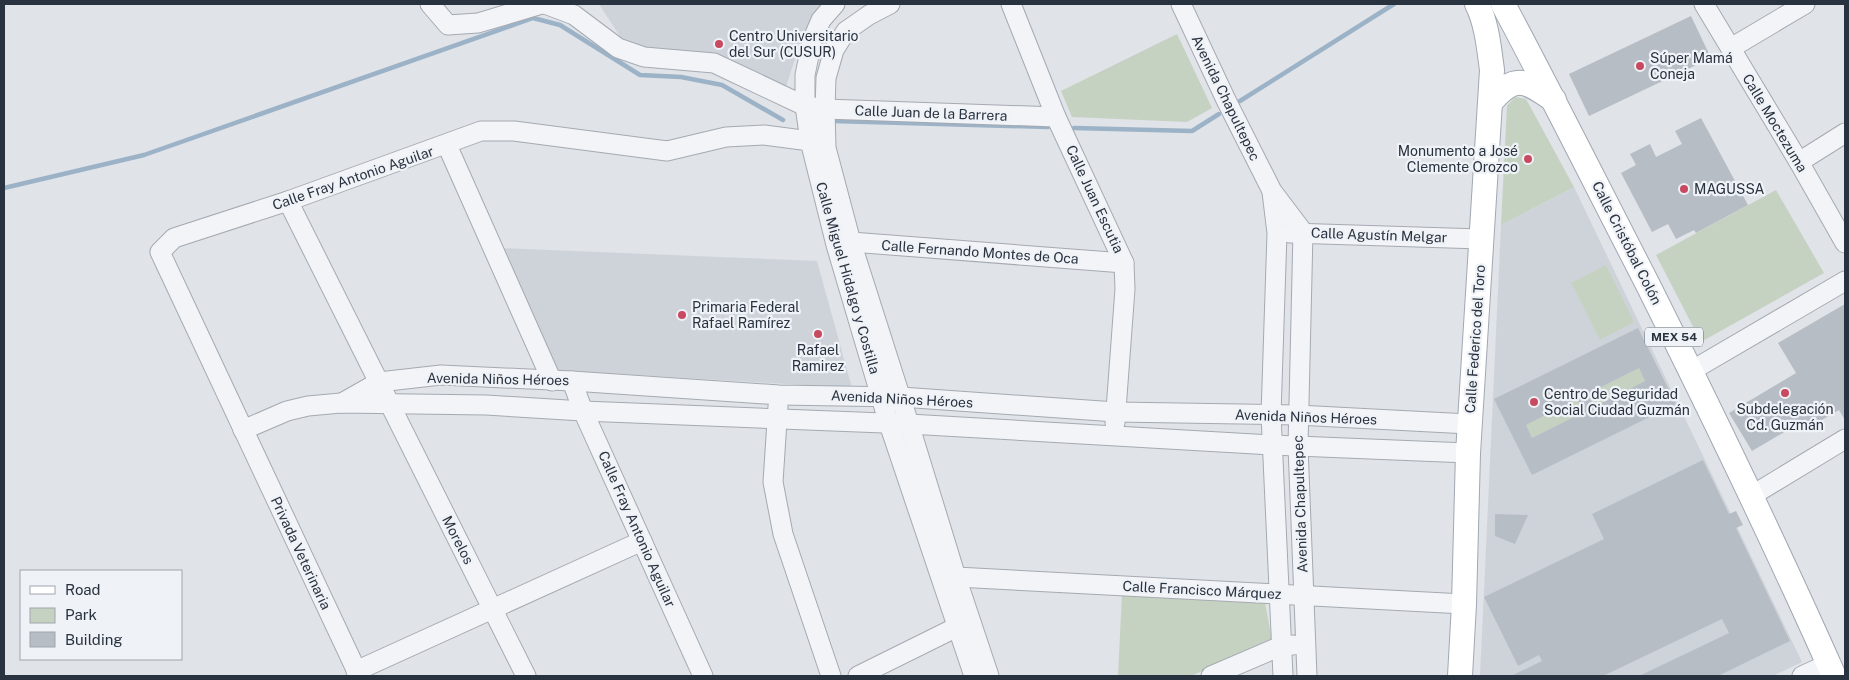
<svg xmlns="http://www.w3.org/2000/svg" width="1849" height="680" font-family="'Public Sans',sans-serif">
  <rect width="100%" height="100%" fill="#e0e3e8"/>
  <g fill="#ced3da">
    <polygon points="599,4 827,4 802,37 785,90 655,51 621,38"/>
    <polygon points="1574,187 1802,662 1773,676 1480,676 1501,225"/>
    <polygon points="500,248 817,261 852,388 556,370"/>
  </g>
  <g fill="#c6d2c1">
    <polygon points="1177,34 1212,108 1187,122 1072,117 1061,91"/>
    <polygon points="1515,97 1526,99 1574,187 1501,225 1507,106"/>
    <polygon points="1776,190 1824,273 1701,342 1656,255"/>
    <polygon points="1606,265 1634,322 1600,340 1571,283"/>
    <polygon points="1639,368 1645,381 1594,407 1587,394"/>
    <polygon points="1577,399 1584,412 1532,438 1526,425"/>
    <polygon points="1122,593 1265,603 1272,640 1191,676 1118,676"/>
  </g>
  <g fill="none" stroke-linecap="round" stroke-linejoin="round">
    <g stroke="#9cb2c7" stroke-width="4.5">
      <polyline points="1240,101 1394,4"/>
      <polyline points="833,121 1048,127"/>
      <polyline points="1074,128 1192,131 1219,114"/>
      <polyline points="4,188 144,155 533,18 560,25 640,75 681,77 722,85 783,120"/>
    </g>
  </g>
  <g fill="#b7bdc5" fill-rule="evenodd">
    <polygon points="1691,16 1711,58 1589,116 1569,74"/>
    <polygon points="1701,118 1748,205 1696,233 1694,230 1676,239 1668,224 1652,232 1621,173 1636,165 1630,154 1650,144 1656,157 1682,144 1675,131"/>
    <polygon points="1845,304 1845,420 1839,410 1808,428 1803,421 1752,451 1729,413 1796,373 1778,343"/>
    <path d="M1638,328L1676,404L1532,475L1494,399ZM1639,368L1645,381L1594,407L1587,394ZM1577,399L1584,412L1532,438L1526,425Z"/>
    <polygon points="1703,460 1729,514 1736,511 1743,525 1736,528 1790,641 1718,676 1639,676 1729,633 1722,619 1603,676 1511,676 1542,661 1539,655 1518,666 1484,597 1604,539 1592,514"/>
    <polygon points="1495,514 1528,515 1515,544 1495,536"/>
  </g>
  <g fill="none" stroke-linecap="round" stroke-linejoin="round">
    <g stroke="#a5aab2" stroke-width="21">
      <g id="minor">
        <polyline points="430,4 448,25 478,23 542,4"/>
        <polyline points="545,4 574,15 618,48 644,57 714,63 805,106 825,109 1056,117"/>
        <polyline points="835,4 821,20 812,41 805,75 805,106 810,141 836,245 889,424 974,676"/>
        <polyline points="890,4 869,15 846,31 834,50 826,78 825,109 826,148 851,242 909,424 956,577 989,676"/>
        <polyline points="1011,4 1056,117 1124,263 1125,289 1115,423"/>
        <polyline points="1181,4 1226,100 1272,191 1303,232 1298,446 1307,676"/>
        <polyline points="1704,4 1799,162 1845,243"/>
        <polyline points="1731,48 1805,4"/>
        <polyline points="447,145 552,381"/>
        <polyline points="1799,162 1845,133"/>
        <polyline points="1272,192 1277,233 1271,415 1283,676"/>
        <polyline points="288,201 526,676"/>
        <polyline points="1290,233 1481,239"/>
        <polyline points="839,245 851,242 1124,263"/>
        <polyline points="1691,371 1845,281"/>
        <polyline points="572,381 583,411 703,676"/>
        <polyline points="342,403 379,382 441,375 572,381 779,395 901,397 1116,412 1297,415 1469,424"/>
        <polyline points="778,406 773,482 783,534 831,676"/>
        <polyline points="243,430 287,411 308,406 341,403 486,405 583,411 909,424 1272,445 1468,453"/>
        <polyline points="1751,496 1845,439"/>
        <polyline points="944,580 956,577 1464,604"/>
        <polyline points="356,671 642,541"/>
        <polyline points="359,676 160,252 174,238 288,201 481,131 514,131 667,151 726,137 764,135 810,141"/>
        <polyline points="858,676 967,622"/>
        <polyline points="1211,676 1281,646 1293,645"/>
        <polyline points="1802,676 1828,664"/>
      </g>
    </g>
    <g stroke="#a0a8b3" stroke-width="26">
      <g id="major">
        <path d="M1503,4C1552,96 1599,190 1647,283C1712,413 1775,543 1834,676"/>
        <path d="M1490,103C1515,73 1525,80 1554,100"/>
        <path d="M1460,676L1464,604L1468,453L1492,70C1489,48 1487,24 1477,4"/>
      </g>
    </g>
    <use href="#minor" stroke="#f2f4f7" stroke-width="19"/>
    <use href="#major" stroke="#fff" stroke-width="24"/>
  </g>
  <g fill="#c84a61" stroke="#eff2f6" stroke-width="2">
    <circle cx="719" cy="44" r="5"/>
    <circle cx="1640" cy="66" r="5"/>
    <circle cx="1528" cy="159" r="5"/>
    <circle cx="1684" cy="189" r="5"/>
    <circle cx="682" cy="315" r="5"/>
    <circle cx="818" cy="334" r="5"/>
    <circle cx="1785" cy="393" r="5"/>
    <circle cx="1534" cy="402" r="5"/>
  </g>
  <g text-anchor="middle" stroke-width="4.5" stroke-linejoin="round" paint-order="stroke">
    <rect fill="#eff2f6" stroke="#646c76" stroke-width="1" x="1645" y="327.5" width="58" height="19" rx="4"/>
    <g font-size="12" font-weight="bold" fill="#29323f">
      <text x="1674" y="341">MEX 54</text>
    </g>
    <g font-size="14" fill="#29323f" stroke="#eff2f6" text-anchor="start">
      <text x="729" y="41">Centro Universitario<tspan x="729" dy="16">del Sur (CUSUR)</tspan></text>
      <text x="1650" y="63">Súper Mamá<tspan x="1650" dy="16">Coneja</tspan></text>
      <text x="1518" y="156" text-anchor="end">Monumento a José<tspan x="1518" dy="16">Clemente Orozco</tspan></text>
      <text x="1694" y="194">MAGUSSA</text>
      <text x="692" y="312">Primaria Federal<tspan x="692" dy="16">Rafael Ramírez</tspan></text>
      <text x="818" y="355" text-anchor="middle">Rafael<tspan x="818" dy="16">Ramirez</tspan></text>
      <text x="1544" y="399">Centro de Seguridad<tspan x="1544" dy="16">Social Ciudad Guzmán</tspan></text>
      <text x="1785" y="414" text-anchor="middle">Subdelegación<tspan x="1785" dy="16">Cd. Guzmán</tspan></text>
    </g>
    <g font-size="14" fill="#29323f" stroke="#eff2f6">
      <text transform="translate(1226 98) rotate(64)" y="5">Avenida Chapultepec</text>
      <text transform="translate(931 113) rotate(2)" y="5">Calle Juan de la Barrera</text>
      <text transform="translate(1775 123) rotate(59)" y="5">Calle Moctezuma</text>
      <text transform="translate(353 178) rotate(-19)" y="5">Calle Fray Antonio Aguilar</text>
      <text transform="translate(1095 199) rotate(65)" y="5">Calle Juan Escutia</text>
      <text transform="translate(1379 235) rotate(2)" y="5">Calle Agustín Melgar</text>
      <text transform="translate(1627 243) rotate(63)" y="5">Calle Cristóbal Colón</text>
      <text transform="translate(980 252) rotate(4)" y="5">Calle Fernando Montes de Oca</text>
      <text transform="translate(848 278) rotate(74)" y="5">Calle Miguel Hidalgo y Costilla</text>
      <text transform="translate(1475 339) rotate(-86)" y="5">Calle Federico del Toro</text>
      <text transform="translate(498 379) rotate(1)" y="5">Avenida Niños Héroes</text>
      <text transform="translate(902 399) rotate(3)" y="5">Avenida Niños Héroes</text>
      <text transform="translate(1306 417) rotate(2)" y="5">Avenida Niños Héroes</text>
      <text transform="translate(1300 504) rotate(-92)" y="5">Avenida Chapultepec</text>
      <text transform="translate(637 529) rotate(66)" y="5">Calle Fray Antonio Aguilar</text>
      <text transform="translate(458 540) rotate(63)" y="5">Morelos</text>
      <text transform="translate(301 553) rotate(65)" y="5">Privada Veterinaria</text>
      <text transform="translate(1202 590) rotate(3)" y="5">Calle Francisco Márquez</text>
    </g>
  </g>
  <rect width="1849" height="680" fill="none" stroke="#29323f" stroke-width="10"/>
  <rect x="20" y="570" width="162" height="90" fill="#eff2f6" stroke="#a0a5ad"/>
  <rect x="30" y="586" width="25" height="8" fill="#ffffff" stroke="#a0a5ad"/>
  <text x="65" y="595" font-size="15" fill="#29323f">Road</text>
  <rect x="30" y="608" width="25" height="15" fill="#c6d2c1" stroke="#a0a5ad"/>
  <text x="65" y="620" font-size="15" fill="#29323f">Park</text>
  <rect x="30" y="632" width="25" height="15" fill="#b7bdc5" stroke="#a0a5ad"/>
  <text x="65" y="645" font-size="15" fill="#29323f">Building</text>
</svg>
